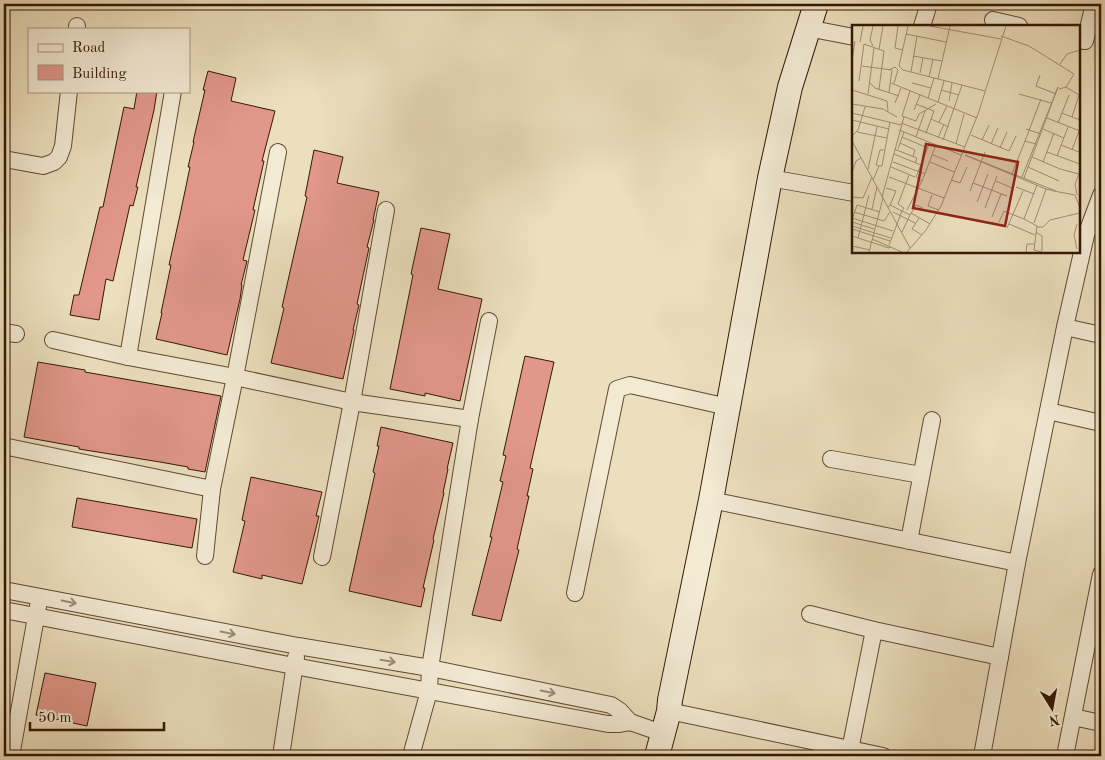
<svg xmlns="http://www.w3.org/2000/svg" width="1105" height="760" font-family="'Old Standard TT',serif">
  <rect width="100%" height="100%" fill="#ecdfbd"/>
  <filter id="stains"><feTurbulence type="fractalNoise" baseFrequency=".004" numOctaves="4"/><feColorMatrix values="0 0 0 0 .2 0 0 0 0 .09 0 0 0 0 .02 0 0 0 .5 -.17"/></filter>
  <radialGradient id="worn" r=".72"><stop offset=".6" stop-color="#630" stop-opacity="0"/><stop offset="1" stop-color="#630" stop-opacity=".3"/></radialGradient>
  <g fill="#e1978a" stroke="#341805">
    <polygon points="208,71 236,78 231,101 275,111 262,161 264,161 253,210 255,210 243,260 247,261 241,285 242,285 240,299 227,355 156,339 162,313 161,313 171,265 169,265 180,215 190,167 188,167 194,142 193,142 205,90 203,90"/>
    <polygon points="137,91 157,91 154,110 136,187 138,187 133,206 130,205 113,281 106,279 99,320 70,315 74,295 79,295 100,207 103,207 124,107 134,109"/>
    <polygon points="314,150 343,157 337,183 379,192 373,220 374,220 367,247 369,248 357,304 359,305 353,330 354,330 343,379 271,363 284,308 282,307 307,197 305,196"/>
    <polygon points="421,228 450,234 438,289 482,299 460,401 425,393 425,396 390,389 413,275 411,274"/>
    <polygon points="525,356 554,362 530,468 533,469 527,496 529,496 517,549 519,550 501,621 472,615 492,537 490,537 503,482 500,481 506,456 503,455"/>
    <polygon points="38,362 85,370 85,372 221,396 205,472 188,469 188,467 160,462 79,449 79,447 24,437"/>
    <polygon points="381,427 453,443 447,469 448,469 443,493 444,493 433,539 434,540 423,588 425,588 421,607 349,591 375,473 373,472 379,446 377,446"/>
    <polygon points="251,477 322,492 316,516 319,516 302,584 262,575 262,579 233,572 245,521 242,520"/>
    <polygon points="77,498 197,519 192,548 72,527"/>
    <polygon points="45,673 96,683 87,726 36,715"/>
  </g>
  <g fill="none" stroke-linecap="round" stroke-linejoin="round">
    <g stroke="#624a33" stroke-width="18">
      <g id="street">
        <polyline points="993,20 1019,26"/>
        <polyline points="922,26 929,4"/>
        <polyline points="807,28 854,37"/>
        <polyline points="77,29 77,26"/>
        <polyline points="1079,40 1085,41 1094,4"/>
        <polyline points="4,159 43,166 54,162 59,157 63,146 69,91"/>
        <polyline points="770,178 854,193"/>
        <polyline points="1101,195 1086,235 1065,327 1101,335"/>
        <polyline points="4,332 16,334"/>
        <polyline points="53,340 128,357 235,377 352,402 470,419"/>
        <polyline points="128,357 173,91"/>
        <polyline points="1048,411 1101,423"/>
        <polyline points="8,447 212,489"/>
        <polyline points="831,459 921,475"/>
        <polyline points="711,500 1017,563"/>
        <polyline points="909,541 932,420"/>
        <polyline points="205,556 212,489 235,377 278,152"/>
        <polyline points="322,557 352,402 386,210"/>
        <polyline points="4,590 298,646 430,668 611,705 620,711 630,722 618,724 608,724 294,666 4,610"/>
        <polyline points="575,593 617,389 630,385 728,407"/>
        <polyline points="810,614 874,630 1000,657"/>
        <polyline points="669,711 883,756"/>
        <polyline points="1073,717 1101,723"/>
        <polyline points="630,722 662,733"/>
        <polyline points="850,750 874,630"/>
        <polyline points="11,756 38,606"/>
        <polyline points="281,756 296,657"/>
        <polyline points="411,756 429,691 430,668 470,419 489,321"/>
        <polyline points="982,756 1017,563 1065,327"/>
        <polyline points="1065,756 1101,574"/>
      </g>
    </g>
    <g stroke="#341805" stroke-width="26">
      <polyline id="secondary" points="657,756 669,711 670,700 711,500 770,178 790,87 816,4"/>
    </g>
    <use href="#street" stroke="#f3ead4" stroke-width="16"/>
    <use href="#secondary" stroke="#f3ead4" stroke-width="24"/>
  </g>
  <defs><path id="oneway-shaft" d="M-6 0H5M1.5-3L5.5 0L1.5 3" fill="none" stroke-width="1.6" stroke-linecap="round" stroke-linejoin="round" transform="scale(1.25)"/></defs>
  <g stroke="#9d8c77">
    <use href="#oneway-shaft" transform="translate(69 602) rotate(11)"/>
    <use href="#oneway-shaft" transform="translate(228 633) rotate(11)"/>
    <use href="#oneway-shaft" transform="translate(388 661) rotate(9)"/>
    <use href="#oneway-shaft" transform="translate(548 692) rotate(12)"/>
  </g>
  <g transform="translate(852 25)">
    <rect width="228" height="228" fill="#ecdfbd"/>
    <path fill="none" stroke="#a28f73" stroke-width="1" d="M21,1L18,15L21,21M46,1L43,23L51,25M56,1L47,41L51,45L133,66M78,1L149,14M54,9L94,17M149,11L177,21L222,49L214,62L207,64M8,17L11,1M27,24L31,1M61,31L90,36M0,36L3,16M208,39L215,29L228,25M10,41L40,45L37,67M37,45L43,42L46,45L42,58M59,47L65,11M68,48L71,33M188,50L184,61L204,69M77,52L81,34M86,54L98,1M7,56L12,19L32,26L27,64M18,58L23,63L47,71M39,58L125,93M60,58L79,63M214,62L227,70L220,92M0,65L35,76L36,86M89,65L107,70M58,66L50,91L64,96L67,89L84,79M16,69L22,23M167,69L199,78M76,73L82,53M97,76L100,58M86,77L92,56M43,78L49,63M0,79L31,84L45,92M64,79L82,86L74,108M62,85L68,70M0,88L49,100M210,88L228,95M195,93L228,106M79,94L97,102M0,95L37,104M87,97L95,81M49,98L113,122M206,98L217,70M174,104L189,109M191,104L212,113M47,105L109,130M5,107L35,113M119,110L157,126L164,111M0,111L6,105L13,82M50,112L76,123M64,112L73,86M86,113L92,99M91,115L110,60M130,115L137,100M0,116L58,223M173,116L189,74M48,118L63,125L61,131M104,119L112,89M139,119L146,103M209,120L227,127M148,123L155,107M42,124L65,133L63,138M46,124L52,107M220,125L227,106M195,127L228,139M42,129L69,140M81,130L96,136M205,131L216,102M180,132L208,144M41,137L73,149M78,137L102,147M191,137L202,108M27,141H30L38,97M39,142L63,152M176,142L207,156M16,144L25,102M208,144L227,149M0,147L4,136L9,133M160,149L173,116L184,119M37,152L92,173M170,152L206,62L172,153M21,155L27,141L24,140L28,125H32M99,155L108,158L115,142M70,156L84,120M144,156L160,163M121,158L155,171M185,160L172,194L185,201L182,225L190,227M164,162L182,169M34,163L44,166L38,180M118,166L133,127M204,166L113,130L194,164L202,166L223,170L228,183M80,170L76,181L87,185M225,170L223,159L228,147M0,172L11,173L20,152M30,172L52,92M125,177L136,149M36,182L38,180L50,186L52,183L46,179L57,150M133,183L145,151M20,184L25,162M55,185L70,156L64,152L78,117M2,187L32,196L38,187M41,187L63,198M59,188L78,199M140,192L149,169M0,193L41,206M67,193L60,204L70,210M0,195L5,180L28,187M0,197L22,204M147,197L152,186L172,194M182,198L194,164M157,199L183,210M0,201L39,213M185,202H191L198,195L228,188M155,203L171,166M0,204L38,216M50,207L58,190M184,207L190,211V226M0,211L37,223L39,221M6,213L17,170M20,214L50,227M37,220L50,186L58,190L64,180L71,183M0,221L18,225M225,224L222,210L225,199M17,227L31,173M55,227L74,205L89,181L126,89L154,1M174,227L175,219H182"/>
    <path fill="#8f2418" fill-opacity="0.15" stroke="#8f2418" stroke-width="2.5" d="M74,119L166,137L153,201L61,183Z"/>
    <rect width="228" height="228" fill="none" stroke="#341805" stroke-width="2.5"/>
  </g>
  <rect width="1105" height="760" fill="none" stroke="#ecdfbd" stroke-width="20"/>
  <rect x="5" y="5" width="1095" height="750" fill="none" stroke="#341805" stroke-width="2.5"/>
  <rect x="10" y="10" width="1085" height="740" fill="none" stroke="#341805"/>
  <rect x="28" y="28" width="162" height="65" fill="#f3ead4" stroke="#a79681"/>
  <rect x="38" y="44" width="25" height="8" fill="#f3ead4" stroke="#a79681"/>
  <text x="72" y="52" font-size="15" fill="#341805">Road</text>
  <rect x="38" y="65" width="25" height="15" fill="#e1978a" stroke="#a79681"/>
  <text x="72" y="78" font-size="15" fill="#341805">Building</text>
  <g transform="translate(1052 708) rotate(169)" stroke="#f3ead4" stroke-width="4" paint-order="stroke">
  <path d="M0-4L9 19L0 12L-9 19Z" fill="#341805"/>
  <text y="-8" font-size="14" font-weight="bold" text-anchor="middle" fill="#341805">N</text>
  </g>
  <path d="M30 722v8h134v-8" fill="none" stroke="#341805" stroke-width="2.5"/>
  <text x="38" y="722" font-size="15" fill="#341805" stroke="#f3ead4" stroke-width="4" paint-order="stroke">50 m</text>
  <rect width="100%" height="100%" filter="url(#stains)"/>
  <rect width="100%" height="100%" fill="url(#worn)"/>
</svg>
